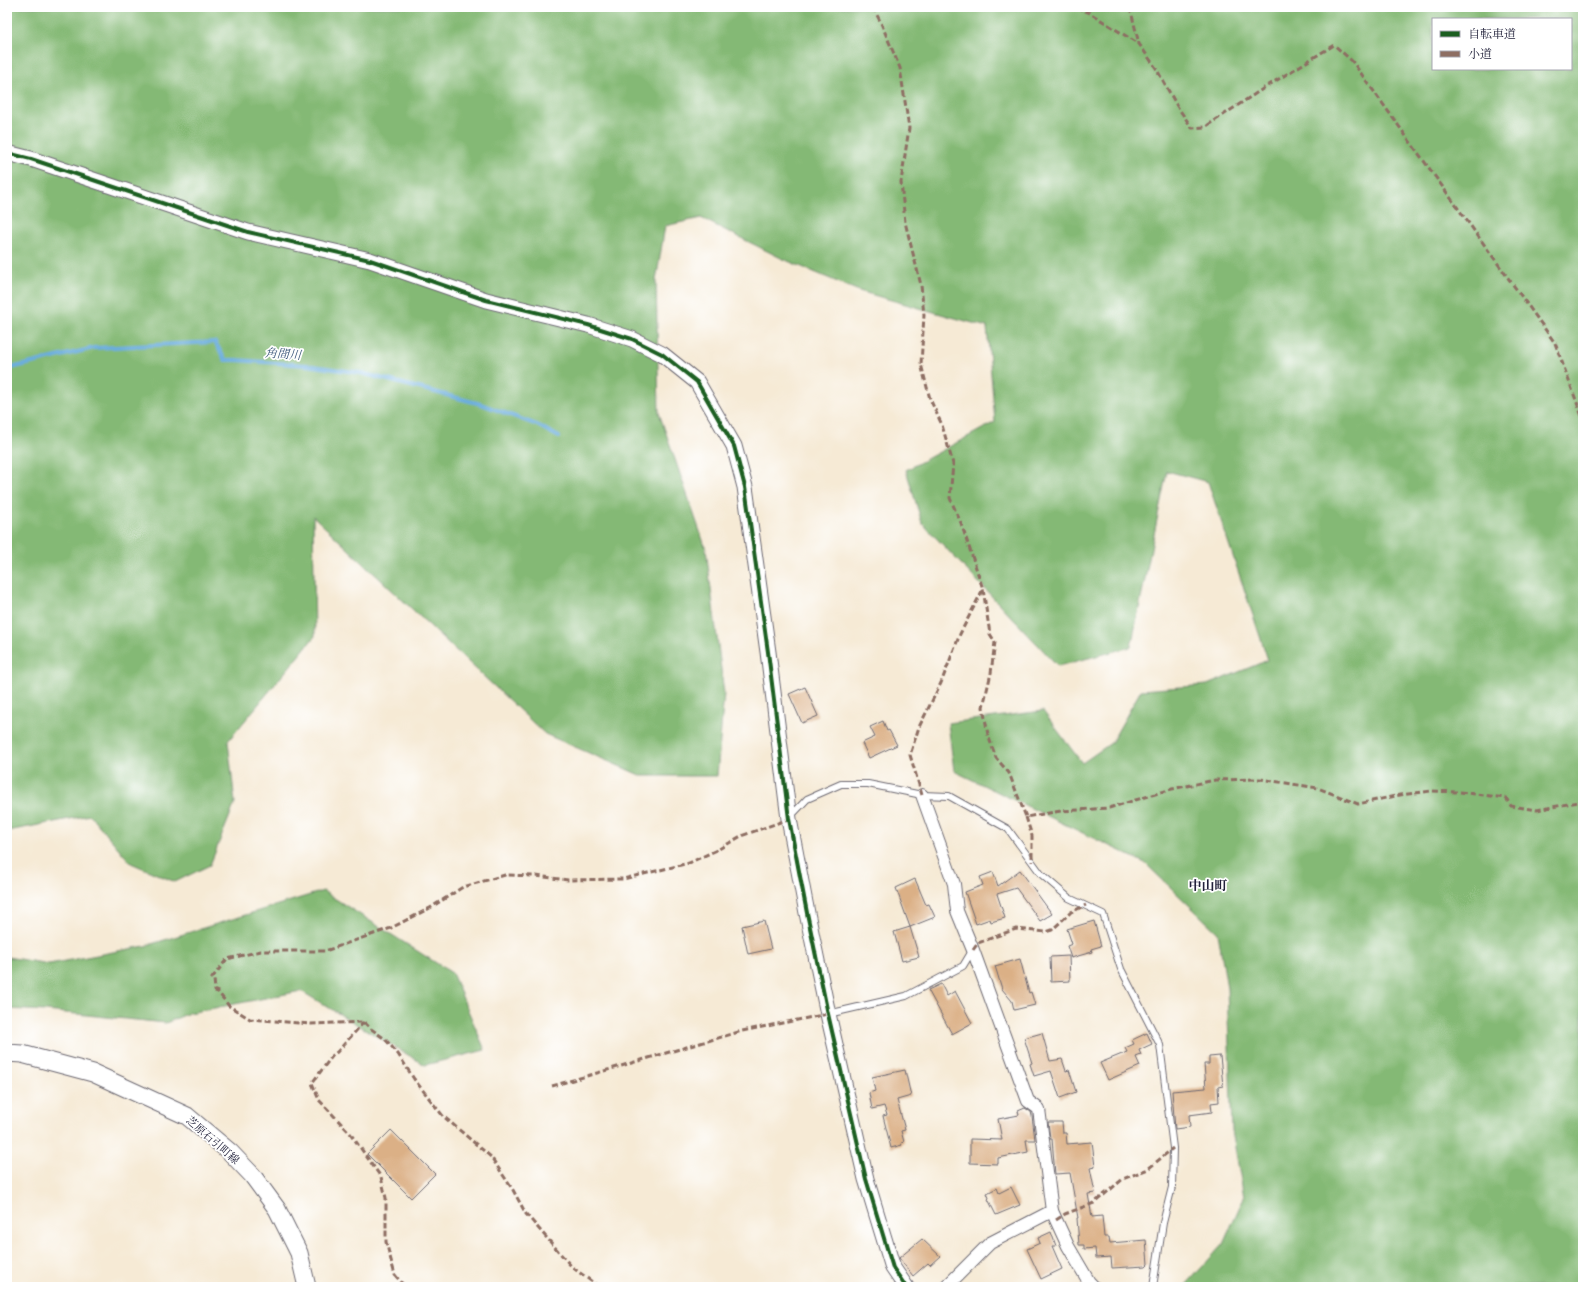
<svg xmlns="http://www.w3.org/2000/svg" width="1590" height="1294" font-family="Alegreya,'Noto Serif JP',serif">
  <rect width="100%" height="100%" fill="#fff"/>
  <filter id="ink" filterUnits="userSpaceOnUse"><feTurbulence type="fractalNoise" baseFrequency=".025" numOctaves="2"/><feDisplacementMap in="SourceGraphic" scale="8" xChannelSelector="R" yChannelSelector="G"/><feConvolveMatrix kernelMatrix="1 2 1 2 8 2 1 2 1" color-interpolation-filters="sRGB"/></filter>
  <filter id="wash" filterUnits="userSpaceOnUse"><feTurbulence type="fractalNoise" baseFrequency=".012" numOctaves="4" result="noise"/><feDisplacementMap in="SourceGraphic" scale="16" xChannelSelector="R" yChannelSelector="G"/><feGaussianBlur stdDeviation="0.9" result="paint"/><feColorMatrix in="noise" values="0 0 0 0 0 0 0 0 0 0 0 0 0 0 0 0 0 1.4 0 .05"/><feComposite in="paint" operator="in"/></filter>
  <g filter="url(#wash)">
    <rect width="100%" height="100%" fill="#f6ead5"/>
    <g fill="#84b975" stroke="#536e58" fill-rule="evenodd">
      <path d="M7,7H1583V1287H1184L1223,1244L1244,1197L1232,1131L1227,988L1218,933L1145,863L954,771L948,723L1043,711L1082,763L1111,743L1141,690L1207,685L1268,660L1208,482L1167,471L1131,647L1058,666L922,523L906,470L995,422L987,327L859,291L783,259L701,218L665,226L656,281L659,413L706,549L724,693L717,776H642L545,734L313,516L315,636L228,741L235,803L210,865L175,882L131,863L90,815L8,831L7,833ZM1433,19H1571V69H1433Z"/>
      <polygon points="323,891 452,973 485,1050 425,1065 301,991 189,1013 166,1023 46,1011 7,1009 7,957 49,964 145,946"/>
    </g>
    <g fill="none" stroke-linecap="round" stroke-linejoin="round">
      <polyline stroke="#6aaddf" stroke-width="4" points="7,369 94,348 215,342 225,360 236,360 306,365 361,373 481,404 537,425 559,437"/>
    </g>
    <g id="blocks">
      <g fill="#dbb086">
        <polygon points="805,687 818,716 802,723 789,694"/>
        <polygon points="883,721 887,731 889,730 897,745 869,758 862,743 875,737 870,727"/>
        <polygon points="1020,870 1052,914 1040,921 1016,888 997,894 1005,918 991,922 990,919 976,924 965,892 983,885 980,877 993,872 998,886"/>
        <polygon points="915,879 926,905 929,904 935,917 910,927 896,888"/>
        <polygon points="764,921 771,949 748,954 742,926"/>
        <polygon points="1094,921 1101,946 1091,949 1092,952 1071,958 1067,946 1072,944 1067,929"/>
        <polygon points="910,927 919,957 902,961 894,932"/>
        <polygon points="1069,956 1070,981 1051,982 1050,957"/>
        <polygon points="1020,959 1029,993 1031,992 1035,1005 1014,1010 1012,1001 1002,989 995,966"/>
        <polygon points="941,984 947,996 955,991 972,1023 952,1034 928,990"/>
        <polygon points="1042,1033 1050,1061 1062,1059 1066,1071 1069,1070 1076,1092 1060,1098 1051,1071 1034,1076 1030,1064 1032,1063 1024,1038"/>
        <polygon points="1147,1033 1152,1044 1139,1050 1141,1055 1136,1057 1140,1066 1108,1080 1100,1063 1127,1052 1125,1048 1134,1044 1132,1040"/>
        <polygon points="1220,1056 1223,1086 1218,1087 1219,1102 1211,1103 1212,1112 1189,1115 1190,1127 1175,1129 1172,1091 1206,1088 1204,1064 1209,1064 1209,1057"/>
        <polygon points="905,1070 911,1096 897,1100 905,1130 901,1131 904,1142 901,1143 902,1145 891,1148 883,1116 887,1115 884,1106 872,1109 869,1093 875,1091 872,1077"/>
        <polygon points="1025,1108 1031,1112 1032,1116 1035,1140 1026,1140 1028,1152 998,1158 998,1164 970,1163 970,1139 1002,1140 998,1119 1019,1115 1018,1111"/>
        <polygon points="1048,1122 1062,1122 1063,1133 1066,1133 1067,1144 1092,1142 1095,1167 1090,1168 1095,1193 1088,1194 1092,1217 1102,1216 1104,1237 1109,1237 1110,1243 1146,1240 1148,1264 1146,1266 1112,1268 1111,1257 1096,1258 1095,1248 1084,1249 1084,1245 1079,1245 1077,1218 1078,1218 1070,1173 1055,1174 1052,1139 1050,1139"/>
        <polygon points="391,1130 435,1174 411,1198 367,1154"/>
        <polygon points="1011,1187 1020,1205 996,1215 988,1199 989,1198 987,1193 997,1188 999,1193"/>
        <polygon points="1051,1232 1056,1246 1052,1246 1062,1269 1041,1279 1027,1249 1040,1243 1038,1238"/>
        <polygon points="922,1239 940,1256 930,1265 928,1263 913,1276 899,1258"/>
      </g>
    </g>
  </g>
  <g filter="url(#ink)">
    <use href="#blocks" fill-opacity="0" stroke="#6c6871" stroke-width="1"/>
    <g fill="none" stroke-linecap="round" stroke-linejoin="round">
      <g stroke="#6c6871" stroke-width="8">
        <g id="service">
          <polyline points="790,817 807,799 841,784 868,784 922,795 949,796 1008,829 1041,874 1069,898 1103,914 1121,969 1160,1045 1173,1148 1172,1187 1163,1223 1153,1287"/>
          <polyline points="828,1014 906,996 963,966 972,951"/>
        </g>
      </g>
      <g stroke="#6c6871" stroke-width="14">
        <g id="minor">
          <polyline points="922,795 954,884 957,911 973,950 1028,1101 1039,1109 1052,1211 1068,1246 1089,1282 1094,1287"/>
          <polyline points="946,1287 990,1243 1052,1211"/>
        </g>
      </g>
      <g stroke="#6c6871" stroke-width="17">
        <polyline id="tertiary" points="7,153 31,159 248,232 370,260 486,300 588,325 632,339 662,354 697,382 734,446 745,487 768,652 789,819 807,913 828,1014 866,1179 893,1268 906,1287"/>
      </g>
      <g stroke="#6c6871" stroke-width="19">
        <polyline id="secondary" points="7,1053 22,1054 93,1073 187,1116 230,1152 252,1175 277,1209 299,1253 307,1287"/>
      </g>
      <use href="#service" stroke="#fff" stroke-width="6"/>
      <use href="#minor" stroke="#fff" stroke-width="12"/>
      <use href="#tertiary" stroke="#fff" stroke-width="15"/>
      <use href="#secondary" stroke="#fff" stroke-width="17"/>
      <g stroke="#8d6e63" stroke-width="3" stroke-dasharray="6 3" stroke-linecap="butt">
        <polyline points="873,7 881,23 900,68 909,128 901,182 905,222 921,285 924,315 921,364 930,399 942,425 953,464 950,498 961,523 983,589 990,634 995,642 991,673 983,707 988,735 996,758 1009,773 1026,817 1061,811 1109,808 1172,789 1215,780 1260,779 1318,788 1358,804 1400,795 1431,791 1460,792 1506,798 1511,806 1537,810 1583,801"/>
        <polyline points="1040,7 1076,8 1088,12 1139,44"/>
        <polyline points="1130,7 1139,44 1156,68 1177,106 1192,128 1205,127 1264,88 1334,45 1352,61 1555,343 1583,419"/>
        <polyline points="922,795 910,755 919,727 941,683 960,634 983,589"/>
        <polyline points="1026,817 1032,836 1032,862"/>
        <polyline points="973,950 978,943 1016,929 1046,932 1052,930 1071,912 1086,905"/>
        <polyline points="364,1022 337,1052 333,1055 312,1083 319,1100 350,1133 381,1177 386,1198 386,1242 395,1275 405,1287"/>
        <polyline points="552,1086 742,1031 828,1014"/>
        <polyline points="1056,1220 1065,1214 1094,1203 1123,1179 1148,1169 1173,1148"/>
        <polyline points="599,1287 572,1267 526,1214 513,1190 491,1157 443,1116 414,1079 398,1054 385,1039 370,1028 364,1022 311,1024 250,1019 229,1006 218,992 215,991 214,979 212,978 227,959 261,951 325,951 391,928 430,908 463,887 505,875 536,876 568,880 623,879 689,863 719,849 741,836 789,819"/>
      </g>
      <g stroke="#fff" stroke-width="6">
        <polyline id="cycleway" points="7,153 31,159 248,232 370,260 486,300 588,325 632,339 662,354 697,382 734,446 745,487 768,652 789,819 807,913 828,1014 866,1179 893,1268 906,1287"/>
      </g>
      <use href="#cycleway" stroke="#1b5e20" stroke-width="4"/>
    </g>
  </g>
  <g text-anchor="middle" stroke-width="3.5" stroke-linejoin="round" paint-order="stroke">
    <g font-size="11" fill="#22223b" stroke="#fff">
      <text transform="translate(213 1140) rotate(41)" y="4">芝原石引町線</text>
    </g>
    <g font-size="12" font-style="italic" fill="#3f5a7d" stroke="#fff">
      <text transform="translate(283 354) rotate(4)" y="4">角間川</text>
    </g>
    <g font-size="13" font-weight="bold" fill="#22223b" stroke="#fff">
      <text x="1208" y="890">中山町</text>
    </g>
  </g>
  <rect width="1590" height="1294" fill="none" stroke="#fff" stroke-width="24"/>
  <rect x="1432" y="18" width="140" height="52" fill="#ffffff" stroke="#a7a7b1"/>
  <rect x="1440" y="31" width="20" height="6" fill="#1b5e20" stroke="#a7a7b1"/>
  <text x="1468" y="38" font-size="12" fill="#22223b">自転車道</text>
  <rect x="1440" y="51" width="20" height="6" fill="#8d6e63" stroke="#a7a7b1"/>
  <text x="1468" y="58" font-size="12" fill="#22223b">小道</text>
</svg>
